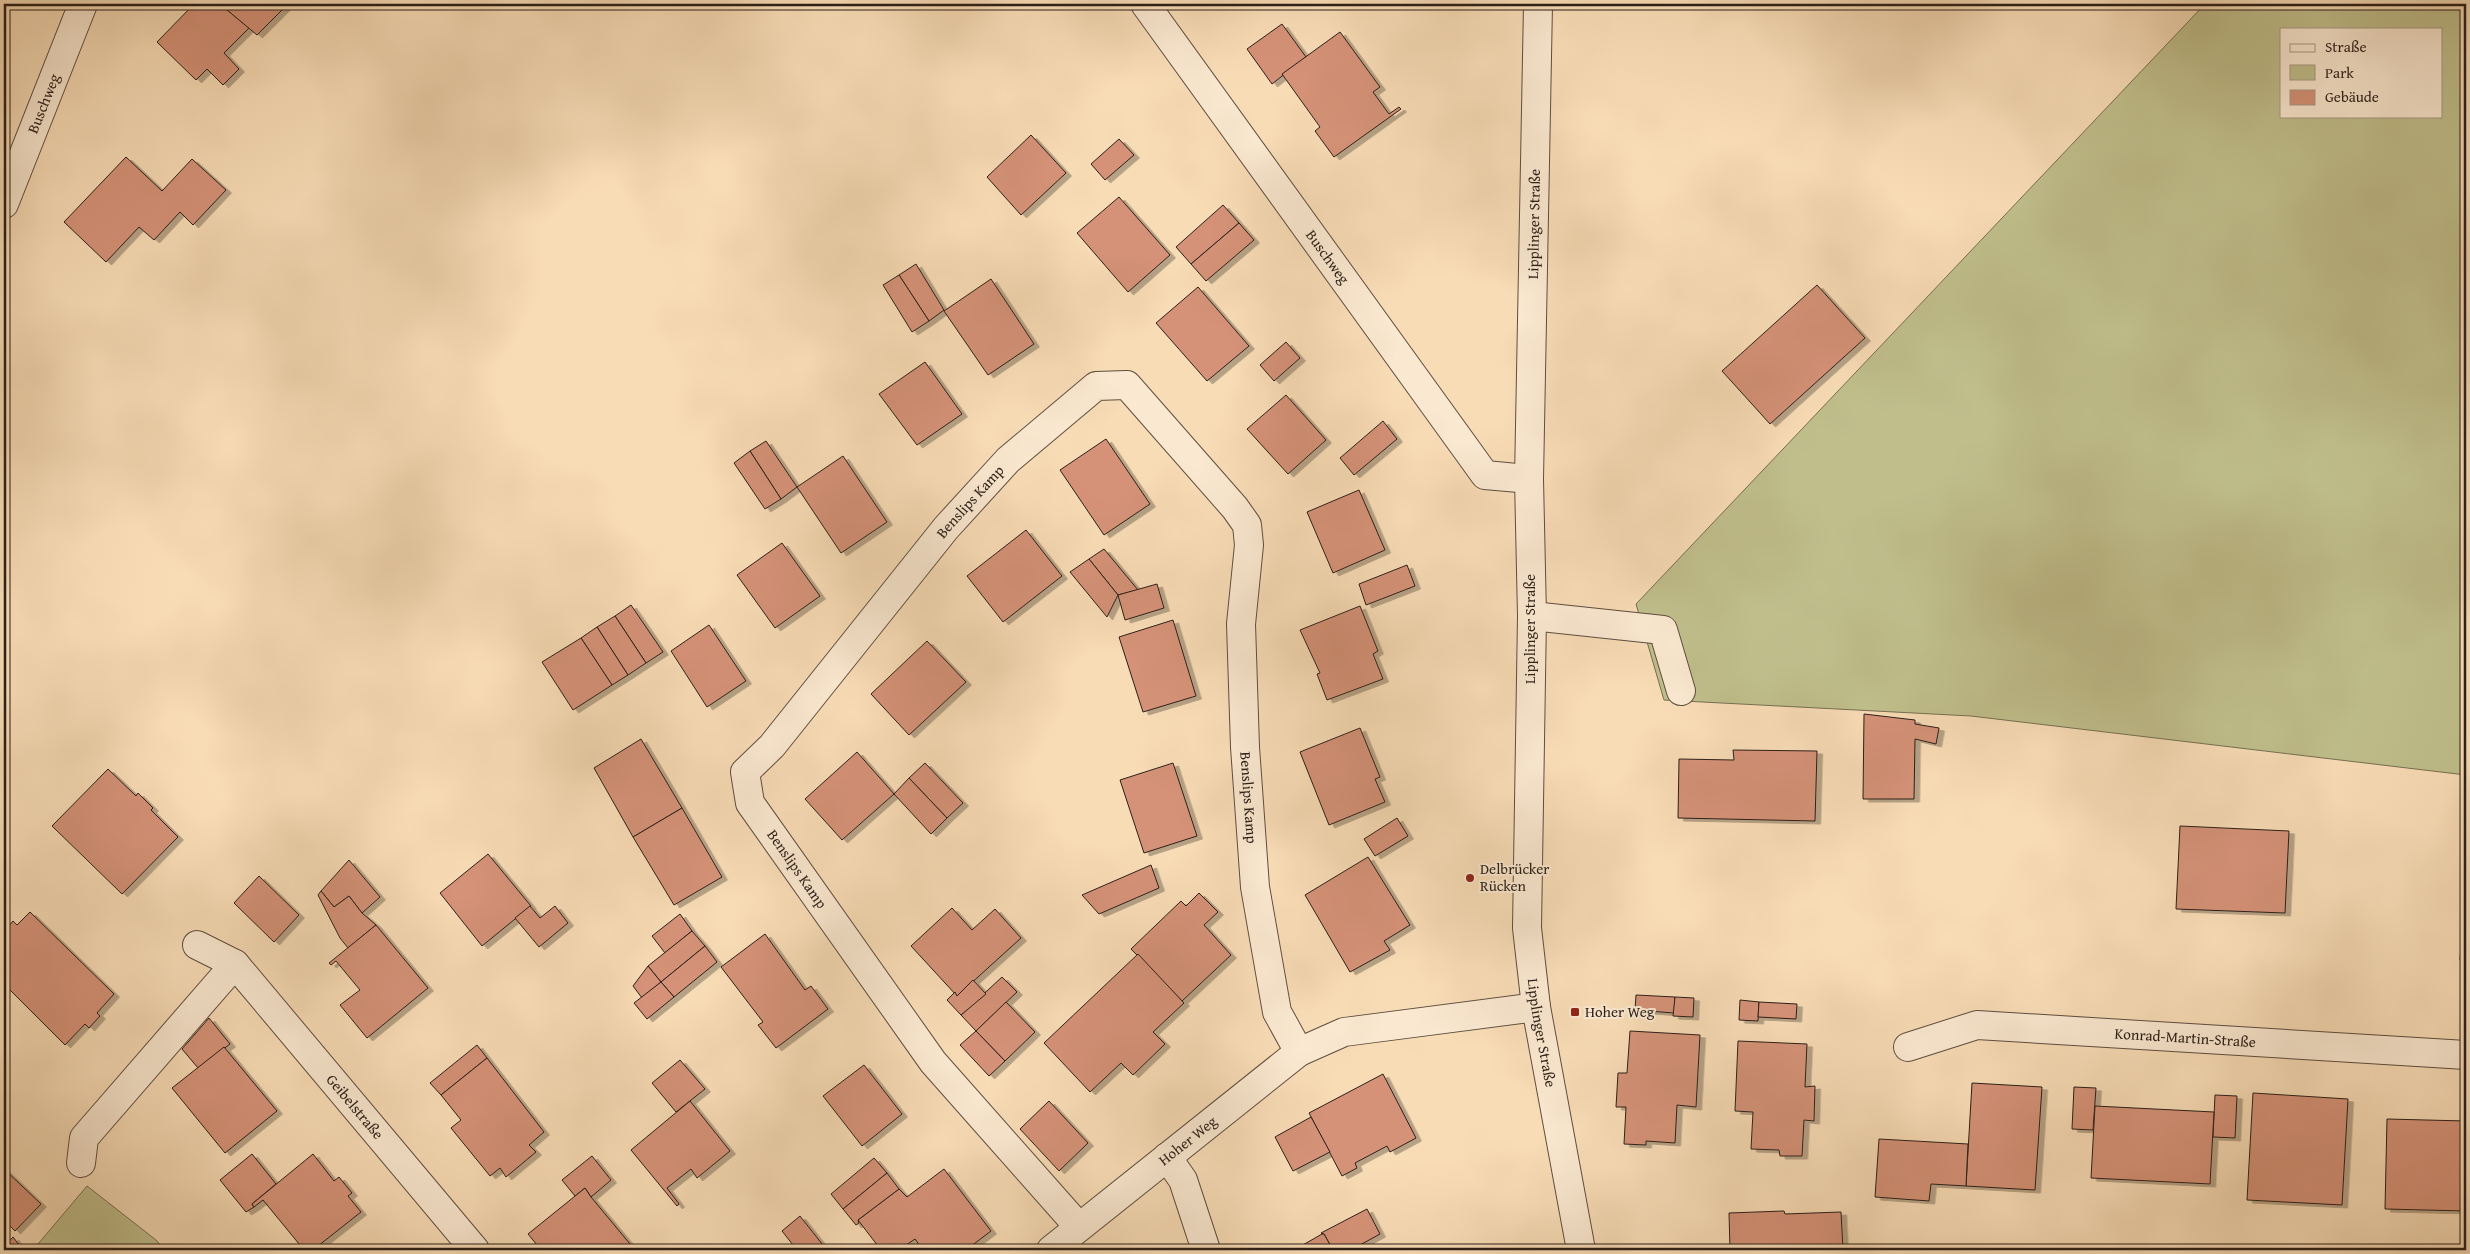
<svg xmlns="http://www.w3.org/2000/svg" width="2470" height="1254" font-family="'Gentium Book Plus',serif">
  <defs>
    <filter id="shadow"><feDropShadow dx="5.5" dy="3" stdDeviation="0" flood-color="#0004"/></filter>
  </defs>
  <rect width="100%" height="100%" fill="#f8dcb6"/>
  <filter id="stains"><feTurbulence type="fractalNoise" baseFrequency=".004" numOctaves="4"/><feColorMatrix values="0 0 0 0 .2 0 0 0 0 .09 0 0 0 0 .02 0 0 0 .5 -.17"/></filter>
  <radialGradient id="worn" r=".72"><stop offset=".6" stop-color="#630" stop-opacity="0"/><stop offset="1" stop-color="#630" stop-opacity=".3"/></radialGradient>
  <g fill="#c0bf8c" stroke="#766f52" fill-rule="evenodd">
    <path d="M2205,4H2466V775L1971,716L1664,700L1636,604ZM2281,29H2441V116H2281Z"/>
    <polygon points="87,1186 156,1240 165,1250 33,1250"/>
  </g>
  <g fill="#d59278" stroke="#2b1f18" filter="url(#shadow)">
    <polygon points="194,4 220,4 249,28 224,53 239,69 223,85 207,69 196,80 157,42"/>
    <polygon points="220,4 288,4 257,35"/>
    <polygon points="1282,24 1306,57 1272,84 1247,49"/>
    <polygon points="1340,32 1380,87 1373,92 1389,114 1399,107 1401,109 1334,157 1315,131 1320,127 1282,74"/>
    <polygon points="1031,135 1066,173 1021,215 987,177"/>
    <polygon points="1119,139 1134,155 1105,180 1091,164"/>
    <polygon points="126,157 162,191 192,159 226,190 193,225 180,212 154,240 139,227 106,262 64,222"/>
    <polygon points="1119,197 1170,255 1128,292 1077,233"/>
    <polygon points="1223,205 1239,223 1191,264 1176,247"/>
    <polygon points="1239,223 1254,240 1206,281 1191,264"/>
    <polygon points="916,264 944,310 929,321 899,275"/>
    <polygon points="899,275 929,321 912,332 883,285"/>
    <polygon points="991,279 1034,344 988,375 944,311"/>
    <polygon points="1817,285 1865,338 1770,424 1722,371"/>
    <polygon points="1198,287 1249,346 1207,381 1156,323"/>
    <polygon points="1286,342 1300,358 1274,381 1260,365"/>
    <polygon points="925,362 962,414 917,445 879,394"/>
    <polygon points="1286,395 1326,440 1288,474 1247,429"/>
    <polygon points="1383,421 1397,439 1354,475 1340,458"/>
    <polygon points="1106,439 1150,504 1104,535 1060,470"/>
    <polygon points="766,441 797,487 781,499 750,451"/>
    <polygon points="750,451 781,499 765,509 734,463"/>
    <polygon points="843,456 887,522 841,553 797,487"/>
    <polygon points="1359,490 1385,550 1333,573 1307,512"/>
    <polygon points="1026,530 1062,576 1003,622 967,576"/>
    <polygon points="782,543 820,596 775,628 737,575"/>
    <polygon points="1104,549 1138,590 1118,595 1089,559"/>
    <polygon points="1089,559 1118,595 1107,617 1070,572"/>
    <polygon points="1407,565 1415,586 1366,605 1359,584"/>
    <polygon points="1157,584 1164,608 1125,620 1118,595"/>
    <polygon points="631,605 663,652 646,663 615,616"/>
    <polygon points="1360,606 1378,651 1373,654 1383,679 1327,700 1317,674 1320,673 1300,630"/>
    <polygon points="615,616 646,663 628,675 597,627"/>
    <polygon points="1173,620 1196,696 1143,712 1119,637"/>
    <polygon points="709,625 746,681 707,707 671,651"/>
    <polygon points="597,627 628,675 612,685 581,638"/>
    <polygon points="581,638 612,685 573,710 542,662"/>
    <polygon points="927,641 966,682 909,735 871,694"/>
    <polygon points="1864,714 1915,720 1915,724 1939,728 1936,744 1915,739 1914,799 1863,799"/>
    <polygon points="1360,728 1380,777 1375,779 1385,802 1329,825 1300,752"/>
    <polygon points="641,739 682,808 633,837 594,768"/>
    <polygon points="1733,750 1817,751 1815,821 1678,818 1679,759 1734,760"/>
    <polygon points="857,752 894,794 842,840 805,799"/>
    <polygon points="925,763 963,803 947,818 909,778"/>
    <polygon points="1173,763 1197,836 1144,853 1120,780"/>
    <polygon points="108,769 136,796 138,793 153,808 151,810 178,837 122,894 52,826"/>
    <polygon points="909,778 947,818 931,834 894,794"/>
    <polygon points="682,808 722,877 674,905 633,837"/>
    <polygon points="1397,818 1408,836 1375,856 1364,839"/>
    <polygon points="2180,826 2289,831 2285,913 2176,909"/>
    <polygon points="488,854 531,906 482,946 440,893"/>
    <polygon points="1368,857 1410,925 1384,941 1390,950 1350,972 1305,895"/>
    <polygon points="349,860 380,897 362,913 349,896 334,907 321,891"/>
    <polygon points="1151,865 1159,888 1099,914 1082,895"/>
    <polygon points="259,876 299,915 274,942 234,903"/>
    <polygon points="321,891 334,907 349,896 362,913 376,925 348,948 340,938 318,895"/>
    <polygon points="1199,893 1218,912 1204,925 1231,955 1182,1001 1131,949 1181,901 1186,906"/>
    <polygon points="530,906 540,918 555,906 568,923 539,947 515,918"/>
    <polygon points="952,908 972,930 995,909 1021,938 957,996 911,946"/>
    <polygon points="30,912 114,994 97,1013 100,1016 89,1028 85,1024 65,1045 4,984 4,932 13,921 17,925"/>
    <polygon points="680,914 692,931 665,953 652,936"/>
    <polygon points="2463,921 2466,921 2466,960 2460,960"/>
    <polygon points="376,925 428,988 367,1038 340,1005 360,990 336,961 331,965 329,963"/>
    <polygon points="692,931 705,946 661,982 648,966"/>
    <polygon points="765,934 805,990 811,986 828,1009 776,1048 758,1025 763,1022 721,967"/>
    <polygon points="705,946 717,962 674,997 661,982"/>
    <polygon points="1138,954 1184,1003 1153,1032 1165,1044 1133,1075 1121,1063 1090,1092 1044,1043"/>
    <polygon points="648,966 661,982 642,998 633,986"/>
    <polygon points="1002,977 1017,992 976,1031 961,1015"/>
    <polygon points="973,980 986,994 961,1015 947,1000 955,992 957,996"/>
    <polygon points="661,982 674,997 647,1019 634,1003"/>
    <polygon points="1636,995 1675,997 1674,1013 1635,1010"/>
    <polygon points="1675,997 1694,998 1693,1017 1673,1016"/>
    <polygon points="1740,1000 1759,1002 1758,1021 1739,1020"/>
    <polygon points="1006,1002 1035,1032 1005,1061 976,1031"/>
    <polygon points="1759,1002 1797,1004 1796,1019 1758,1017"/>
    <polygon points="209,1018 230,1044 198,1068 182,1049"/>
    <polygon points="976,1031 1005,1061 989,1076 960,1045"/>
    <polygon points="1630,1031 1700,1035 1696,1107 1677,1105 1675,1143 1646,1141 1646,1145 1624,1144 1626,1107 1616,1107 1618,1073 1627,1073"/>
    <polygon points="1738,1041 1807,1044 1805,1087 1815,1086 1814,1121 1804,1120 1802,1156 1780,1156 1779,1150 1751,1149 1753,1112 1735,1111"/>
    <polygon points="477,1045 487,1058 441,1095 430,1083"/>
    <polygon points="224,1047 277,1111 225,1153 172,1088"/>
    <polygon points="487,1058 544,1132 529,1145 536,1152 506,1177 500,1168 490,1176 451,1128 461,1120 441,1095"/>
    <polygon points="680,1060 705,1089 676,1112 652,1083"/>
    <polygon points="864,1065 902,1114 862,1146 823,1096"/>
    <polygon points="1383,1074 1416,1138 1390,1152 1387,1146 1355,1163 1357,1168 1342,1176 1309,1113"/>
    <polygon points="1972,1083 2042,1087 2035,1190 1966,1186"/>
    <polygon points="2074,1087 2096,1088 2093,1130 2072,1129"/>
    <polygon points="2253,1093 2348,1099 2342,1205 2247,1200"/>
    <polygon points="2215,1095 2237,1096 2235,1138 2213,1137"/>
    <polygon points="690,1101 730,1151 697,1178 691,1169 667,1188 679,1204 677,1206 631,1150"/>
    <polygon points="1049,1101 1088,1143 1059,1171 1020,1129"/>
    <polygon points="2095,1106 2214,1112 2210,1184 2091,1178"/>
    <polygon points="1311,1117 1330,1152 1293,1171 1275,1137"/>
    <polygon points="2387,1119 2466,1121 2466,1211 2385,1209"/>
    <polygon points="1879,1139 1968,1144 1966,1186 1931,1184 1929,1201 1875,1197"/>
    <polygon points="252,1154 276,1184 252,1204 254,1207 246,1212 220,1180"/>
    <polygon points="313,1154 334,1181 339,1177 352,1193 348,1196 361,1212 313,1250 304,1250 263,1200 254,1207 252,1204"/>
    <polygon points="592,1156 611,1180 591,1197 585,1188 575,1196 562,1180"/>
    <polygon points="874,1158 887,1173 843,1209 831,1194"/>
    <polygon points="4,1169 41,1204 15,1231 4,1220"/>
    <polygon points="944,1169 991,1231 966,1250 923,1250 915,1239 899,1250 881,1250 858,1220 899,1189 907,1197"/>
    <polygon points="887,1173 899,1189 858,1220 859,1223 856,1225 843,1209"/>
    <polygon points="585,1188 591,1197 635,1250 541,1250 528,1234"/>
    <polygon points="1367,1209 1380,1234 1360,1245 1363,1250 1333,1250 1324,1234 1321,1233"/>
    <polygon points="1784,1211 1785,1214 1841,1212 1843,1250 1730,1250 1729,1213"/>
    <polygon points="800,1216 826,1249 825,1250 797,1250 782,1231"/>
    <polygon points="1322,1234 1324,1234 1333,1250 1294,1250"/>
    <polygon points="13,1237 23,1250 4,1250 4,1247"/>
  </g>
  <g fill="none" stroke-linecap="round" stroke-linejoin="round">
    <g stroke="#5e4e40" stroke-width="30">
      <g id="minor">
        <path id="s1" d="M1145,4L1485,475L1529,479"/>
        <path id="s2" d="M1538,4L1529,479L1532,616L1527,928L1536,1007L1581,1250"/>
        <path id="s3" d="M4,204L83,4"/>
        <polyline points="1532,616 1663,630 1681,691"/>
        <path id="s4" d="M197,945L235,964L475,1250"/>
        <path id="s5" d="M1908,1047L1977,1025L2466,1055"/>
        <polyline points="1167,1157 1183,1180 1206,1250"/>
        <polyline points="81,1163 84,1138 235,964"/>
        <path id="s6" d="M1079,1227L933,1062L750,803L745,772L772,746L946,528L1008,460L1096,386L1127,385L1235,508L1247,525L1249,545L1241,624L1245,747L1255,887L1277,1012L1299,1052"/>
        <path id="s7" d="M1051,1250L1299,1052L1344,1032L1536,1007"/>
      </g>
    </g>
    <use href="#minor" stroke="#fae8d0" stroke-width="28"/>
  </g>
  <g fill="#8f2418" stroke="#fae8d0" stroke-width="2">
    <circle cx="1470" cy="878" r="5"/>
    <rect x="1570" y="1007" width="10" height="10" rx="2.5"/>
  </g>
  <g text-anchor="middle" stroke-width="4" stroke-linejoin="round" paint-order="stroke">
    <g font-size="15" fill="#2b1f18" stroke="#fae8d0">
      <text dy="5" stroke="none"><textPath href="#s3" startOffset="108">Buschweg</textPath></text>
      <text transform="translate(1534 224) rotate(-89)" y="5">Lipplinger Straße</text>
      <text dy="5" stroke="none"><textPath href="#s1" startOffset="312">Buschweg</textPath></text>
      <text dy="5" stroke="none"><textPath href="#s6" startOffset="921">Benslips Kamp</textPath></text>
      <text transform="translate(1530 629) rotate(-90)" y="5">Lipplinger Straße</text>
      <text dy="5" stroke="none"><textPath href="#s6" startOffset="1581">Benslips Kamp</textPath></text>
      <text transform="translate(797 869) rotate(55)" y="5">Benslips Kamp</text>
      <text dy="5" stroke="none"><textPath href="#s2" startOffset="1030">Lipplinger Straße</textPath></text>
      <text dy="5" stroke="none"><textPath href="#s5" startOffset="281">Konrad-Martin-Straße</textPath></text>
      <text dy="5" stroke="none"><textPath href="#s4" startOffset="229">Geibelstraße</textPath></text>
      <text dy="5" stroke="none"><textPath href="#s7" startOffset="175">Hoher Weg</textPath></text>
    </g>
    <g font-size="15" fill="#2b1f18" stroke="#fae8d0" text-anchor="start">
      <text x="1480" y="874">Delbrücker<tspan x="1480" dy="17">Rücken</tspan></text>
      <text x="1585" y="1017">Hoher Weg</text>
    </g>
  </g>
  <rect width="2470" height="1254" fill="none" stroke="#f8dcb6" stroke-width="20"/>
  <rect x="5" y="5" width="2460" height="1244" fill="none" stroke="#2b1f18" stroke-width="2.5"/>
  <rect x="10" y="10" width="2450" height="1234" fill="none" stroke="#2b1f18"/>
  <rect x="2280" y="28" width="162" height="90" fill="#fae8d0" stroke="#a79886"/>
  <rect x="2290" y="44" width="25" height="8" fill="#fae8d0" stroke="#a79886"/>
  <text x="2325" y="52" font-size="15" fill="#2b1f18">Straße</text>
  <rect x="2290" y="65" width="25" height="15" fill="#c0bf8c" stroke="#a79886"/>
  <text x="2325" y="78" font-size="15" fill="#2b1f18">Park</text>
  <rect x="2290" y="90" width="25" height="15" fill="#d59278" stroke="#a79886"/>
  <text x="2325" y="102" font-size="15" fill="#2b1f18">Gebäude</text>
  <rect width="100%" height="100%" filter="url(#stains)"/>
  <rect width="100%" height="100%" fill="url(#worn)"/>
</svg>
